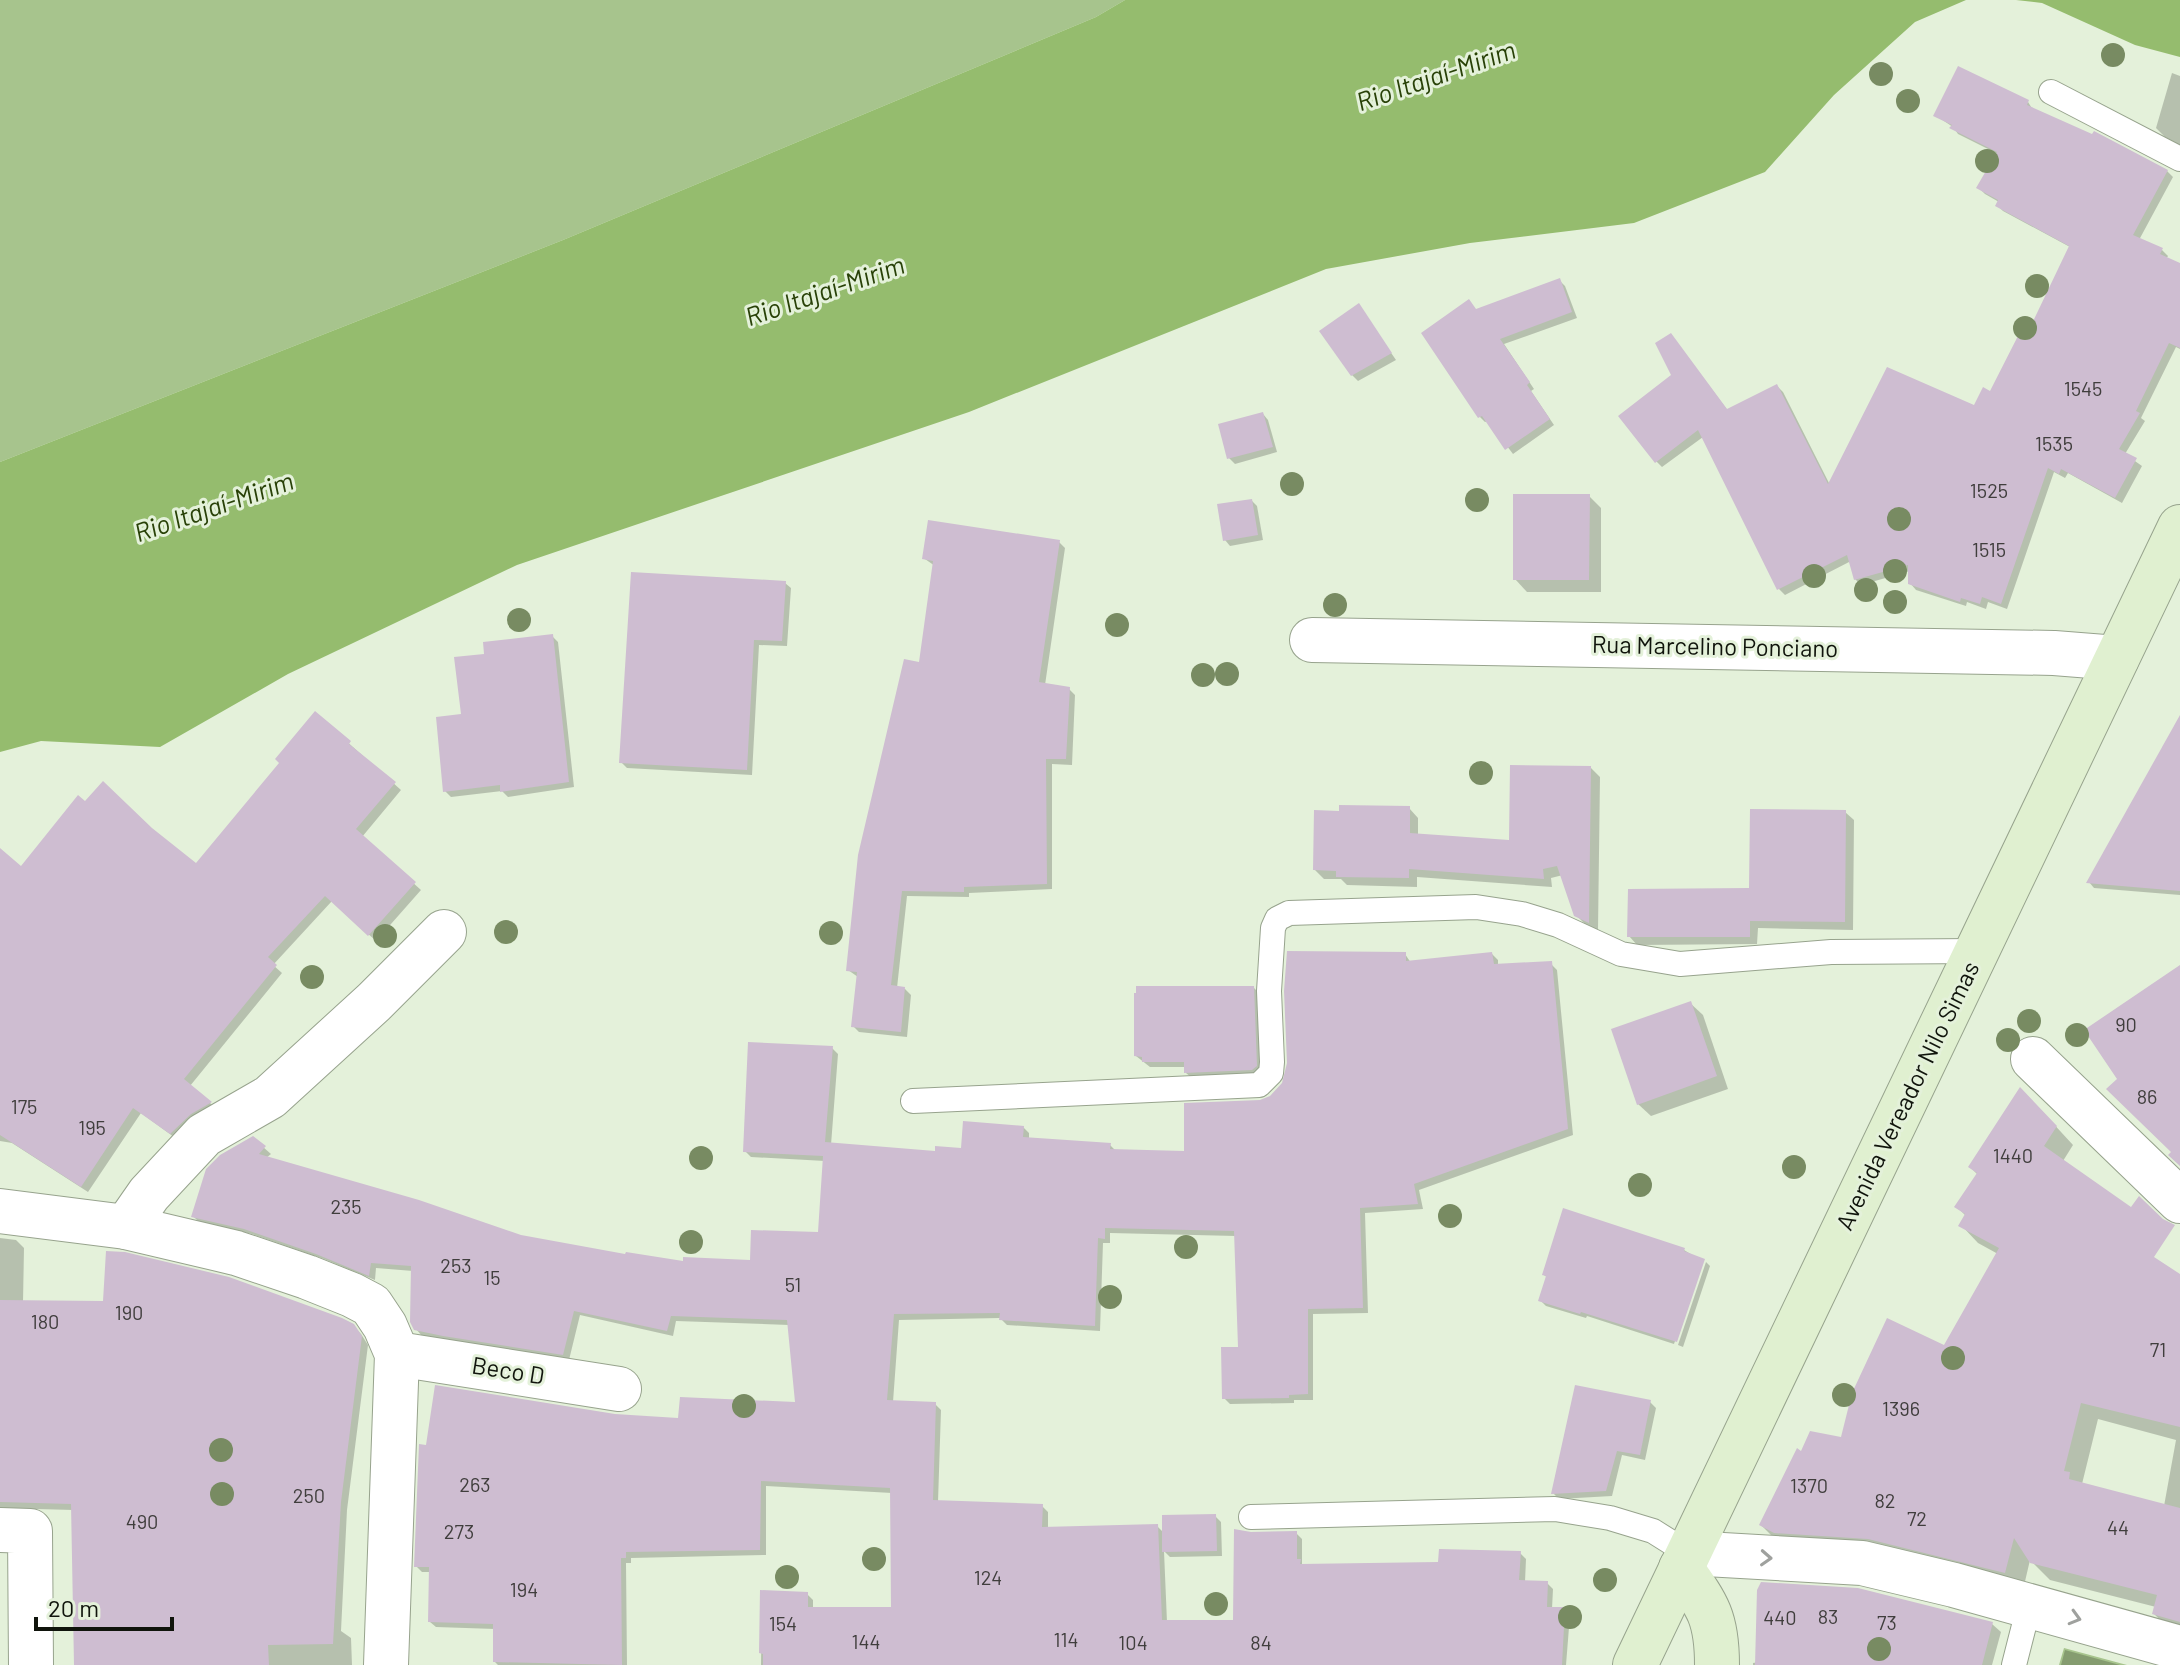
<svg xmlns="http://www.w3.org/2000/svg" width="2180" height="1665" font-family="Barlow,sans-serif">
  <rect width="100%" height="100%" fill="#e4f1da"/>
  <g fill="#a7c48d">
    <polygon points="0,0 1125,0 1096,17 563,240 0,462"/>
    <polygon points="2064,1648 2127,1665 2059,1665"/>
  </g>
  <g fill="#95bc6e">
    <polygon points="1125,0 1966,0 1915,22 1834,95 1765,172 1634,223 1470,243 1326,269 969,412 517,565 288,674 160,747 41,741 0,752 0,462 563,240 1096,17"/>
    <polygon points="2016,0 2180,0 2180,57 2135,45 2042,3"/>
  </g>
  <g fill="#0003" fill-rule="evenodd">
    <polygon points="2172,73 2180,76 2180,145 2165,137 2156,128"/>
    <polygon points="2028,102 2033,110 2167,171 2173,177 2139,240 2162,250 2168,256 2166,259 2180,265 2180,349 2176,347 2141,418 2145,421 2125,454 2142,466 2122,503 2068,473 2065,478 2054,472 2007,609 1988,602 1986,609 1967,602 1966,606 1916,590 1910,583 1910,571 1861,585 1855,579 1851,561 1785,595 1779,589 1703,437 1662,467 1656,461 1673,376 1671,335 1728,411 1777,386 1783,392 1830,485 1974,408 1990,393 2028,336 2070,247 2003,211 1997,205 1999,202 1985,194 1979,188 1998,154 1958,134 1953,127 1935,115"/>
    <polygon points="1559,280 1565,286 1577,318 1504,344 1534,389 1531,391 1554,425 1513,454 1488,421 1485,422 1480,417 1477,311"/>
    <polygon points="1359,306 1396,360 1358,381 1352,375"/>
    <polygon points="1263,414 1268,420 1277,452 1235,464 1229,458"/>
    <polygon points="1589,496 1601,508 1601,592 1527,592 1515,579"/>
    <polygon points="1252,501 1257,506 1263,540 1230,546 1225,540"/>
    <polygon points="1059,542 1065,548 1045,685 1069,689 1075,695 1072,765 1052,764 1052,889 969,893 969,897 907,896 897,988 905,989 911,995 907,1037 859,1032 853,1026 858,977 848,970 921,664 935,566 925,559"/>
    <polygon points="785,583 791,588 787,646 759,645 752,775 627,768 621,762"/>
    <polygon points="552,636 558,642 574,787 508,797 502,791 451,797 445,791 486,655"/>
    <polygon points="315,713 401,790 362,837 421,890 376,941 332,901 273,965 282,973 190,1086 217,1109 178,1140 141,1113 88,1192 12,1143 0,1141 0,868 21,869 85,804 151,829 196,866 282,763"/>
    <polygon points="1591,768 1600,777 1598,930 1585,924 1576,915 1563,875 1551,878 1552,887 1417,877 1417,887 1347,885 1341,879 1324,879 1315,870 1409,808 1418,818 1418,835 1511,842"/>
    <polygon points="2180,771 2180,895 2094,888 2089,882"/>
    <polygon points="1845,812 1854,820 1853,930 1758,928 1757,944 1637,945 1629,936 1751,890"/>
    <polygon points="1405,954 1411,963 1492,954 1498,960 1498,965 1551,964 1557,970 1573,1135 1419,1190 1423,1209 1365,1213 1368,1313 1313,1314 1313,1400 1294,1400 1294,1403 1230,1404 1224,1398 1240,1349 1236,1236 1110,1233 1110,1243 1103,1243 1100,1331 1007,1325 1000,1318 899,1320 893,1402 935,1404 941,1410 938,1502 1042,1506 1048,1512 1048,1529 1157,1526 1164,1533 1215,1516 1221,1522 1222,1556 1170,1557 1164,1551 1167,1622 1235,1622 1251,1534 1296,1533 1302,1539 1302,1564 1304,1566 1440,1564 1520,1553 1526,1559 1525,1582 1547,1583 1553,1589 1552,1609 1564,1609 1570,1615 1566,1665 761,1665 762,1592 807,1594 813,1600 813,1609 893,1609 892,1493 766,1486 766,1555 631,1558 631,1563 626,1563 627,1665 498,1665 495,1662 495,1629 436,1627 430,1622 431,1572 422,1572 416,1566 615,1416 680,1420 797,1404 789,1325 676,1321 673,1336 580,1315 569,1360 422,1336 416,1329 413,1271 376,1268 375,1280 324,1259 252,1234 199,1222 193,1216 253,1138 271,1154 266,1158 520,1237 627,1256 685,1263 752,1262 820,1234 825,1161 751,1157 745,1151 832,1048 838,1054 831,1145 936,1153 963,1150 1023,1127 1029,1133 1029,1139 1110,1145 1117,1152 1186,1154 1271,1097"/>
    <polygon points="1254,988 1259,993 1261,1072 1258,1075 1192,1078 1186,1073 1186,1067 1150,1067 1136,1056"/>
    <polygon points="1690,1003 1703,1015 1728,1089 1651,1116 1638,1104"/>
    <path d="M2038,1107L2073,1145L2063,1161L2100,1247L2180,1284V1634L2172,1631L2154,1614L2156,1607L2050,1580L2030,1560L2023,1590L1779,1543L1761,1525L1802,1454L1843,1439L1945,1348L1998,1254L1978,1243L1961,1225L1966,1216L1957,1207L1978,1175L1970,1167ZM2098,1419L2176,1440L2164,1506L2082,1484Z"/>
    <polygon points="0,1238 16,1240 24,1248 23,1303 353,1326 361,1334 368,1345 347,1510 341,1631 351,1638 352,1665 76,1665 73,1510 0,1508"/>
    <polygon points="1684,1250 1702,1261 1674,1344 1587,1316 1586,1318 1546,1306 1541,1301 1548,1278 1544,1275"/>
    <polygon points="1706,1262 1710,1266 1683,1347 1678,1345"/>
    <polygon points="1650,1402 1656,1408 1645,1460 1622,1455 1612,1496 1559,1499 1553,1493"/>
    <polygon points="1992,1624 2001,1632 1992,1665 1753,1665 1753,1663"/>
    <polygon points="2065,1650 2120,1665 2061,1665"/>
  </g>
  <g fill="#cebdd1">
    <polygon points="1958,66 2029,100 2027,105 2092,134 2094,131 2168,170 2133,235 2163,248 2160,254 2180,263 2180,348 2169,343 2136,411 2140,413 2119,449 2137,458 2115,498 2061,469 2059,474 2048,468 2001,604 1982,597 1980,604 1961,598 1960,602 1908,584 1908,565 1854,580 1847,555 1777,590 1698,430 1655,463 1618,416 1671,375 1655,343 1671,333 1727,409 1777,384 1828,484 1887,367 1974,405 1983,387 1990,391 2021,330 2027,334 2069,246 1995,206 1998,200 1976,188 1997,152 1949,128 1952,125 1933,116"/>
    <polygon points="1560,278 1572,312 1500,339 1530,382 1527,385 1550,419 1505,450 1482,416 1478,418 1421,333 1469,299 1476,309"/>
    <polygon points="1359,303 1392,353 1351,376 1319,331"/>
    <polygon points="1263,412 1273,447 1227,459 1218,424"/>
    <polygon points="1513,494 1590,494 1589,580 1513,580"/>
    <polygon points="1252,499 1258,535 1223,541 1217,504"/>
    <polygon points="928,520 1060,540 1039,682 1070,687 1066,759 1046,759 1047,884 964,887 964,892 902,891 891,985 905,987 901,1032 851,1027 857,972 846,971 858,855 904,659 919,662 933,561 922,559"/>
    <polygon points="631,572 786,581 782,641 754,640 747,770 619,763"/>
    <polygon points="553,634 569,782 500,792 500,785 443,792 436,717 461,714 454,657 484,654 483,642"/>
    <polygon points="315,711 351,741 349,744 396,782 356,829 416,882 368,936 325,896 268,957 277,965 184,1079 212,1102 191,1114 170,1134 133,1108 81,1187 0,1135 0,848 21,866 78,795 85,801 103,781 152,828 196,863 279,763 275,759"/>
    <polygon points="2180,715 2180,891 2086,883"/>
    <polygon points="1510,765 1591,766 1589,923 1574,916 1557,866 1543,869 1544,879 1409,869 1409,878 1336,877 1336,871 1313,870 1314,810 1339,811 1339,805 1410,806 1410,833 1509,840"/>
    <polygon points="1750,809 1846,810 1845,922 1750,921 1750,937 1627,937 1628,889 1749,888"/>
    <polygon points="1287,951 1406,952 1406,961 1492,952 1494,964 1552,961 1568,1129 1414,1184 1418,1204 1360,1208 1363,1308 1308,1309 1308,1394 1289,1395 1289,1398 1222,1399 1221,1347 1238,1347 1234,1231 1105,1228 1105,1239 1098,1238 1095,1326 999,1320 1000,1313 894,1314 887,1400 936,1402 933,1500 1043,1504 1042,1527 1158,1524 1162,1620 1233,1620 1234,1529 1251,1532 1297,1531 1297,1559 1301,1559 1300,1564 1438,1562 1439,1549 1521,1551 1519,1580 1548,1581 1547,1607 1565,1607 1562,1665 763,1665 763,1654 759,1653 760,1590 808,1592 808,1607 891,1607 890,1488 761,1481 760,1550 626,1552 626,1558 621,1558 622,1665 493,1662 493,1624 428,1622 429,1567 414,1567 419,1444 426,1445 435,1385 615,1414 678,1418 680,1397 795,1402 787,1320 671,1316 667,1331 574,1311 563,1355 443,1336 414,1330 410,1322 411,1266 371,1263 369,1276 316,1254 244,1229 191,1217 206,1169 220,1155 253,1136 266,1146 259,1154 419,1200 521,1235 625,1254 626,1252 683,1261 683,1257 750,1260 751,1230 818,1232 823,1156 743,1152 748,1042 833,1046 825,1142 935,1151 935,1146 961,1148 963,1121 1024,1126 1023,1137 1111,1143 1110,1149 1184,1151 1184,1103 1260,1100 1270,1096 1282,1083 1287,1063 1284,991"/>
    <polygon points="2180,965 2180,1166 2168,1155 2171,1152 2106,1089 2117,1079 2084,1030"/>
    <polygon points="1136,986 1254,986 1257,1066 1252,1070 1184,1073 1184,1062 1142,1062 1142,1057 1134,1056 1134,993 1136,993"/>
    <polygon points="1691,1001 1717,1076 1637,1105 1611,1029"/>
    <polygon points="2020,1087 2057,1126 2044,1146 2131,1207 2139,1196 2163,1219 2175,1225 2154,1257 2180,1274 2180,1427 2081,1403 2064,1471 2070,1472 2069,1479 2180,1508 2180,1622 2152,1614 2157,1595 2030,1563 2014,1538 2005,1573 1868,1539 1774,1533 1759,1525 1797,1448 1801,1451 1810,1431 1841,1437 1852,1393 1887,1318 1944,1345 1999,1248 1958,1226 1965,1214 1954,1207 1977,1173 1968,1167"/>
    <polygon points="1563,1208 1685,1248 1684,1251 1705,1259 1677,1342 1581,1312 1580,1314 1538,1301 1546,1276 1542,1275"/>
    <polygon points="106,1251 125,1252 229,1277 342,1318 354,1324 362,1336 341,1502 333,1644 268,1645 269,1665 74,1665 71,1504 0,1502 0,1300 103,1301"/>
    <polygon points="1575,1385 1651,1400 1640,1455 1617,1451 1606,1491 1551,1494"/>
    <polygon points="1216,1514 1217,1551 1162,1552 1162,1515"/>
    <polygon points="1761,1582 1858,1588 1993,1622 1982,1665 1755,1665 1757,1590"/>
  </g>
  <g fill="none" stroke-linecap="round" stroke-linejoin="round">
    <g stroke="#97a38d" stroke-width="26">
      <g id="lane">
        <polyline points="2051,92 2180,159"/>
        <polyline points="913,1101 1259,1085 1271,1073 1272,1062 1269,991 1273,928 1277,919 1289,913 1476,907 1522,914 1558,925 1621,954 1680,964 1831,952 1978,951"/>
        <polyline points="1251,1517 1555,1509 1610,1518 1653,1531 1688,1553"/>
        <polyline points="2014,1665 2029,1606"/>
      </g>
    </g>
    <g stroke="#97a38d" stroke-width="46">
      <g id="street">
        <polyline points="1312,640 2054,653 2117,658"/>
        <polyline points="2033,1059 2180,1201"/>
        <polyline points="0,1211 126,1227 236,1253 307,1277 352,1295 371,1305 385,1326 397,1354 386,1665"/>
        <polyline points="126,1227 149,1194 204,1135 270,1097 374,1002 444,932"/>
        <polyline points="397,1354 619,1389"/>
        <polyline points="0,1530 30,1531 31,1665"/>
        <polyline points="1688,1553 1862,1563 1954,1585 2180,1648"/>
      </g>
    </g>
    <g stroke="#97a38d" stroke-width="46">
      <g id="secondary">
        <path d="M1681,1568C1708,1606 1717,1618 1717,1665"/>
        <polyline points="1635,1665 2180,527"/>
      </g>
    </g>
    <use href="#lane" stroke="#fff" stroke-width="24"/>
    <use href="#street" stroke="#fff" stroke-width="44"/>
    <use href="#secondary" stroke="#e0f0d0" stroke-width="44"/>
  </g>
  <g fill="#788b62">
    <circle cx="2113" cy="55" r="12"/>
    <circle cx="1881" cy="74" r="12"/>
    <circle cx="1908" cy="101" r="12"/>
    <circle cx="1987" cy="161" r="12"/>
    <circle cx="2037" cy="286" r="12"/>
    <circle cx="2025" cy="328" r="12"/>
    <circle cx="1292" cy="484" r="12"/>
    <circle cx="1477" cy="500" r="12"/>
    <circle cx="1899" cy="519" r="12"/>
    <circle cx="1895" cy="571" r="12"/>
    <circle cx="1814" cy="576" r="12"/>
    <circle cx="1866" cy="590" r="12"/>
    <circle cx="1895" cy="602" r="12"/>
    <circle cx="1335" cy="605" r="12"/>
    <circle cx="519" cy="620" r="12"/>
    <circle cx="1117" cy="625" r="12"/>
    <circle cx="1227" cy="674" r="12"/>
    <circle cx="1203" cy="675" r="12"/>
    <circle cx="1481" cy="773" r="12"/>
    <circle cx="506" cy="932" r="12"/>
    <circle cx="831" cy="933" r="12"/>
    <circle cx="385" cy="936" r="12"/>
    <circle cx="312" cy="977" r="12"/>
    <circle cx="2029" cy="1021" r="12"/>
    <circle cx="2077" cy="1035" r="12"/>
    <circle cx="2008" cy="1040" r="12"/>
    <circle cx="701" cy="1158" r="12"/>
    <circle cx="1794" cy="1167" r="12"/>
    <circle cx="1640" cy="1185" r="12"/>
    <circle cx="1450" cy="1216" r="12"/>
    <circle cx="691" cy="1242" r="12"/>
    <circle cx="1186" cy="1247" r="12"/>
    <circle cx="1110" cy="1297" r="12"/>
    <circle cx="1953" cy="1358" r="12"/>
    <circle cx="1844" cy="1395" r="12"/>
    <circle cx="744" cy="1406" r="12"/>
    <circle cx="221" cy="1450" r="12"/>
    <circle cx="222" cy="1494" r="12"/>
    <circle cx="874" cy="1559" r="12"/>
    <circle cx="787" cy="1577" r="12"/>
    <circle cx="1605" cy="1580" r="12"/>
    <circle cx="1216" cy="1604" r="12"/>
    <circle cx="1570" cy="1617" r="12"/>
    <circle cx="1879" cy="1649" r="12"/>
  </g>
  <defs><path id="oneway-chevron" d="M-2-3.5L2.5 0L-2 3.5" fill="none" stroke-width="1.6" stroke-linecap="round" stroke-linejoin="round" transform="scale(2)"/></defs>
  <g stroke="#9fa19e">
    <use href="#oneway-chevron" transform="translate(1766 1558) rotate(3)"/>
    <use href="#oneway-chevron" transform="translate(2075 1618) rotate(16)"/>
  </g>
  <g text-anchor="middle" stroke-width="6" stroke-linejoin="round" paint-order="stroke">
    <g font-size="20" fill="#403e3d">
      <text x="2083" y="396">1545</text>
      <text x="2054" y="451">1535</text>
      <text x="1989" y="498">1525</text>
      <text x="1989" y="557">1515</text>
      <text x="2126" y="1032">90</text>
      <text x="2147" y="1104">86</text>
      <text x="24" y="1114">175</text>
      <text x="92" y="1135">195</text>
      <text x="2013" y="1163">1440</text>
      <text x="346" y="1214">235</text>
      <text x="456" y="1273">253</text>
      <text x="492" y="1285">15</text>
      <text x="793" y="1292">51</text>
      <text x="129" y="1320">190</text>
      <text x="45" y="1329">180</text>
      <text x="2158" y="1357">71</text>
      <text x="1901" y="1416">1396</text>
      <text x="475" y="1492">263</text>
      <text x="1809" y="1493">1370</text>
      <text x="309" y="1503">250</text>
      <text x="1885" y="1508">82</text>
      <text x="1917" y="1526">72</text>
      <text x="142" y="1529">490</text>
      <text x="2118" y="1535">44</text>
      <text x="459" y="1539">273</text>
      <text x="988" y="1585">124</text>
      <text x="524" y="1597">194</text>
      <text x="1828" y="1624">83</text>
      <text x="1780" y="1625">440</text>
      <text x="1887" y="1630">73</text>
      <text x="783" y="1631">154</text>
      <text x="1066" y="1647">114</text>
      <text x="866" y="1649">144</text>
      <text x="1133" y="1650">104</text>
      <text x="1261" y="1650">84</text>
    </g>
    <g font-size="24" fill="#10140c" stroke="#e4f1da">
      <text transform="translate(1715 647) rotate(1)" y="8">Rua Marcelino Ponciano</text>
      <text transform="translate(1908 1096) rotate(-64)" y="8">Avenida Vereador Nilo Simas</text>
      <text transform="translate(508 1371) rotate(9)" y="8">Beco D</text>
    </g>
    <g font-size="26" font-style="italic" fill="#284107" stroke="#e4f1da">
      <text transform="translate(1436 76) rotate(-19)" y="9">Rio Itajaí-Mirim</text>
      <text transform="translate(825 291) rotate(-19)" y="9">Rio Itajaí-Mirim</text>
      <text transform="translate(214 507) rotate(-19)" y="9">Rio Itajaí-Mirim</text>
    </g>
  </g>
  <path d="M36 1617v12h136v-12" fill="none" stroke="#10140c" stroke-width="4"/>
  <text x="48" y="1617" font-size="24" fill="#10140c" stroke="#e4f1da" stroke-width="6" paint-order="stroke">20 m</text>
</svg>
